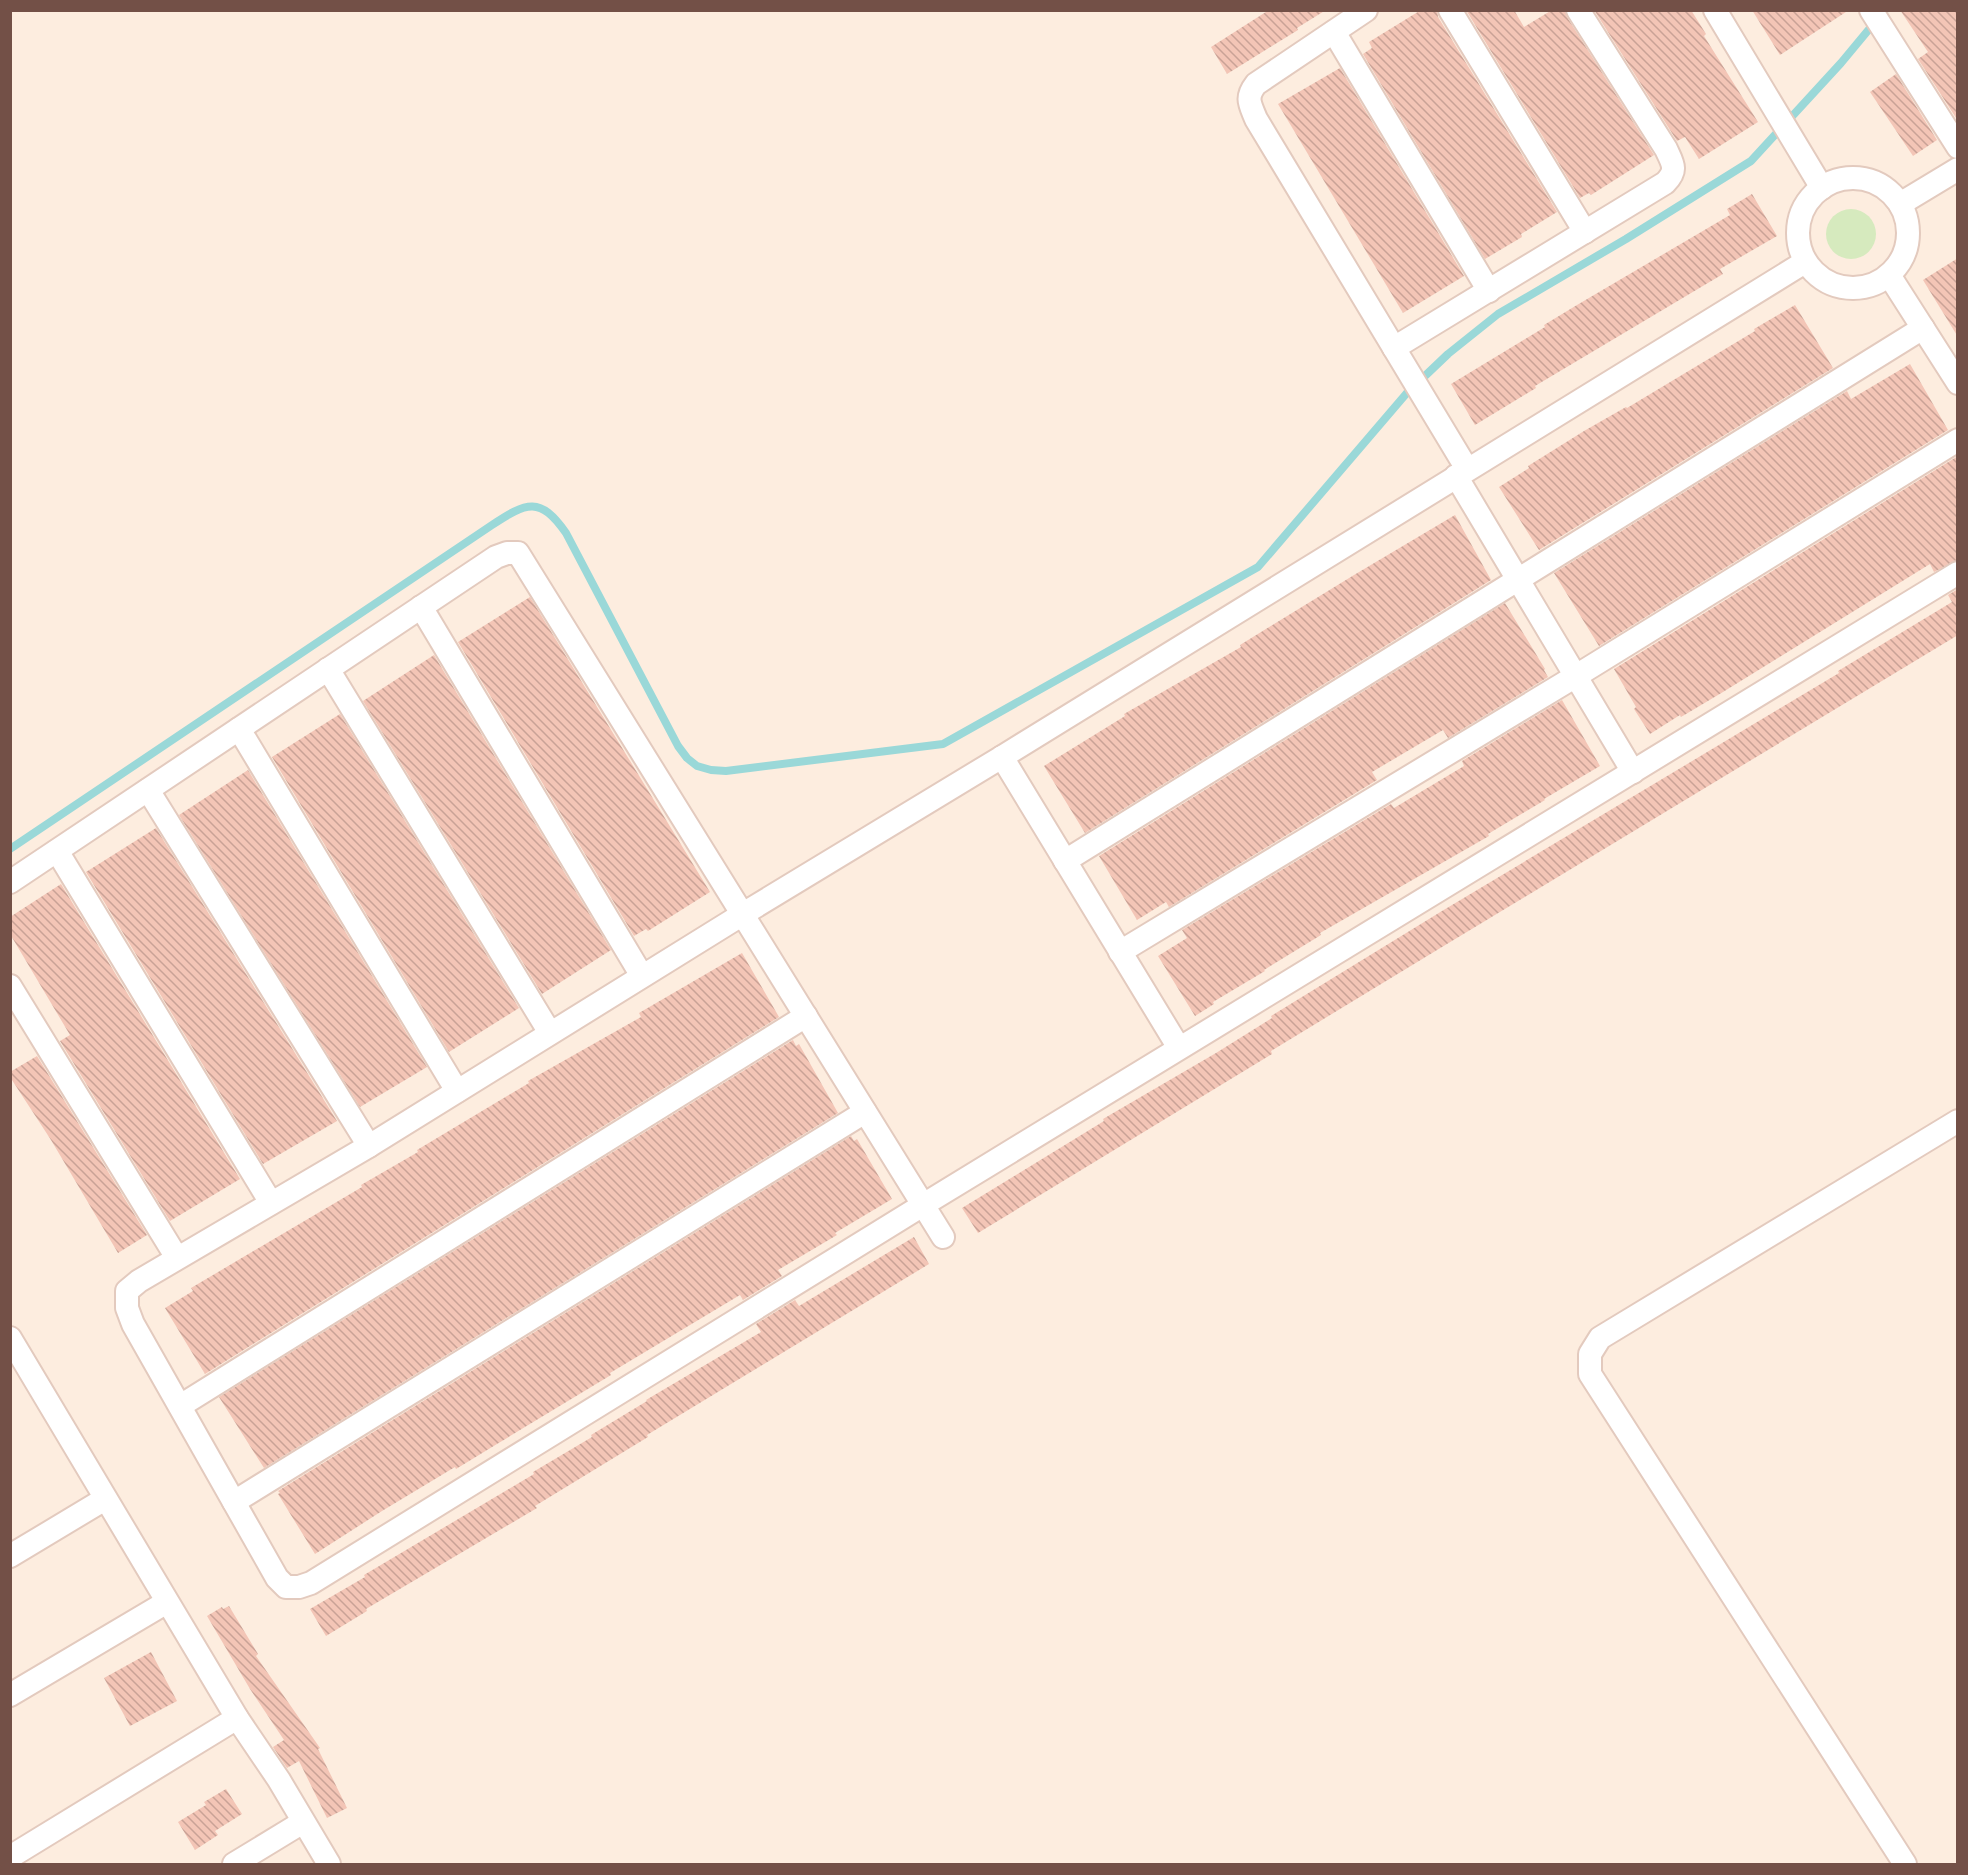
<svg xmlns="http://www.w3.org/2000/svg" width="1968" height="1875" font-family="Quicksand,sans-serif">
  <defs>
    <pattern id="building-back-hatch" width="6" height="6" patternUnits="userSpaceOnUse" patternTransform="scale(1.5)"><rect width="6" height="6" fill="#f3c5b6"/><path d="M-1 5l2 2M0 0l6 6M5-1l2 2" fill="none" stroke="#c9a296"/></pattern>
  </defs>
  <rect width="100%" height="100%" fill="#fdeddf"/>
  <circle fill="#d6eabe" cx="1851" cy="234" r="25"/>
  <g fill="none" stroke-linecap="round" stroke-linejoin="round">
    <path stroke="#9ad8d8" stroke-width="8" d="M10,849L492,525C527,502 540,496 566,533L678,746L687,758L697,766L711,770L726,771L943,744L1258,567L1406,394L1448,354L1498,314L1626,239L1751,161L1841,63L1885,10"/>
  </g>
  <g fill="url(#building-back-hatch)">
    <polygon points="1269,10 1326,10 1297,28 1298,30 1227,74 1211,47"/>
    <polygon points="1421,10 1437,10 1438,17 1557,212 1521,234 1522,237 1485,259 1363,54 1372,48 1369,42"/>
    <polygon points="1466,10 1514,10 1524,27 1552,10 1565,10 1567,17 1654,155 1591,195 1589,193 1580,198"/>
    <polygon points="1594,10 1691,10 1706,34 1704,36 1758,122 1699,159 1685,137 1677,141"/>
    <polygon points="1752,10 1849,10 1780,55"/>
    <polygon points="1900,10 1958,10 1958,121 1918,59 1928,52"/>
    <polygon points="1340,68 1464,276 1403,313 1278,104"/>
    <polygon points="1896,74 1937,140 1913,156 1870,92"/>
    <polygon points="1752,194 1777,236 1720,269 1723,274 1535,386 1536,388 1475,425 1451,384 1545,327 1544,325 1577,305 1730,215 1727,209"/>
    <polygon points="1958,258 1958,337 1923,280"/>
    <polygon points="1795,305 1833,368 1539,550 1499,487 1529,468 1528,466 1584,431 1626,407 1627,408 1755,331 1754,329"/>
    <polygon points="1910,364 1948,430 1599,646 1554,573 1847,391 1851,399"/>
    <polygon points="1958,456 1958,560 1934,572 1930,564 1723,692 1681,717 1680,715 1650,734 1634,709 1636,707 1614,669"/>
    <polygon points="1455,515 1491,580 1085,833 1044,766 1125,716 1124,714 1241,647 1240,645 1354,575"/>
    <polygon points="1958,589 1958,635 1442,947 1271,1051 1272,1054 978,1233 962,1208 1104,1121 1103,1119 1216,1053 1272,1018 1271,1016 1442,911 1839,673 1838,671 1952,602 1948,595"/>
    <polygon points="530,597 710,892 648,931 646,929 634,936 458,642"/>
    <polygon points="1505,603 1545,669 1544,670 1548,677 1448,738 1443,730 1372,772 1377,780 1169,907 1166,902 1137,920 1099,856"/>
    <polygon points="434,655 611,950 542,994 363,701"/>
    <polygon points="1562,700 1600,766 1544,799 1545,800 1488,834 1489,836 1320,933 1321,935 1264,970 1265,971 1213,1002 1214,1004 1195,1016 1158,956 1187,938 1182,930 1391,804 1394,808 1464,766 1462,761"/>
    <polygon points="340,714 519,1008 449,1052 272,757"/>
    <polygon points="248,770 427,1067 360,1107 179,815"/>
    <polygon points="156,828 337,1121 263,1164 86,872"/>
    <polygon points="61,884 240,1179 170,1221 60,1041 70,1035 10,934 10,917"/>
    <polygon points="742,953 779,1017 205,1374 165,1308 193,1291 191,1288 362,1187 361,1185 418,1152 417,1150 529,1083 528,1081 641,1017 639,1013"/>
    <polygon points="793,1040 796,1046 799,1044 838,1113 264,1468 219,1397"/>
    <polygon points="37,1056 147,1235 118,1253 51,1140 10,1077 10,1072"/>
    <polygon points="851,1136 854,1141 857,1139 892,1199 835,1233 837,1235 778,1270 782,1276 743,1300 740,1295 610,1373 611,1375 497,1444 456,1469 455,1467 382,1511 315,1554 278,1494 280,1493 278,1491"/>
    <polygon points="914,1237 929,1264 647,1435 648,1437 535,1506 537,1508 366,1609 367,1611 326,1636 310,1609 365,1577 364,1575 534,1474 533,1472 592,1437 591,1435 647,1401 646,1400 761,1332 756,1324 795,1300 799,1306"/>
    <polygon points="229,1606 258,1654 256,1656 320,1748 318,1749 347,1808 327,1818 299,1761 287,1768 273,1747 284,1740 250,1689 207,1616 222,1607 223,1609"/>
    <polygon points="151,1652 177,1701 130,1726 104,1678"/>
    <polygon points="226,1789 242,1814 215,1831 218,1835 195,1850 178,1822 206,1805 204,1802"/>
  </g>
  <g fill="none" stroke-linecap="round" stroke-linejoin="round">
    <g stroke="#e3cabe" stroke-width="26">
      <g id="street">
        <path d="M1366,10L1256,84C1245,98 1250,104 1256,119L1467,469"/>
        <polyline points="1450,10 1585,232"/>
        <polyline points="1715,10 1822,188"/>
        <polyline points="1871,10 1958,147"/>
        <polyline points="1334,32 1489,291"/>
        <circle cx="1853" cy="233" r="55"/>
        <polyline points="1900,204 1958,169"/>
        <polyline points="1805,262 1002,757 743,914 369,1146 139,1281 127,1291 127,1308 133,1324 277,1578 286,1587 299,1587 311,1583 923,1205 1958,573"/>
        <polyline points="1889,275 1958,383"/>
        <path d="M1394,348L1665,183C1678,170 1673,164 1666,149L1578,10"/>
        <polyline points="1456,476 1633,772"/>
        <polyline points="421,607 642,976"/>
        <polyline points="328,669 550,1033"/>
        <polyline points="239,729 457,1091"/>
        <polyline points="1002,757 1179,1048"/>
        <polyline points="148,790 369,1146"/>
        <polyline points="57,851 271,1203"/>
        <polyline points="1065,861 1923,328"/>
        <polyline points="10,882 496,557 507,553 518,553 943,1237"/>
        <polyline points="1120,952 1576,676 1958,440"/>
        <polyline points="10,986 177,1258"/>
        <polyline points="10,1338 237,1718 279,1780 329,1864"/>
        <polyline points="180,1406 806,1016"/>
        <polyline points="234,1502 865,1112"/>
        <polyline points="10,1556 105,1499"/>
        <polyline points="10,1695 167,1602"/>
        <polyline points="10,1857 237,1718"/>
        <polyline points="234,1864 303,1822"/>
        <polyline points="1905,1864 1590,1374 1590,1354 1600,1338 1958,1121"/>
      </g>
    </g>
    <use href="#street" stroke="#fff" stroke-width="22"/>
  </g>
  <rect width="1968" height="1875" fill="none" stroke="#735047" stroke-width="24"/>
</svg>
